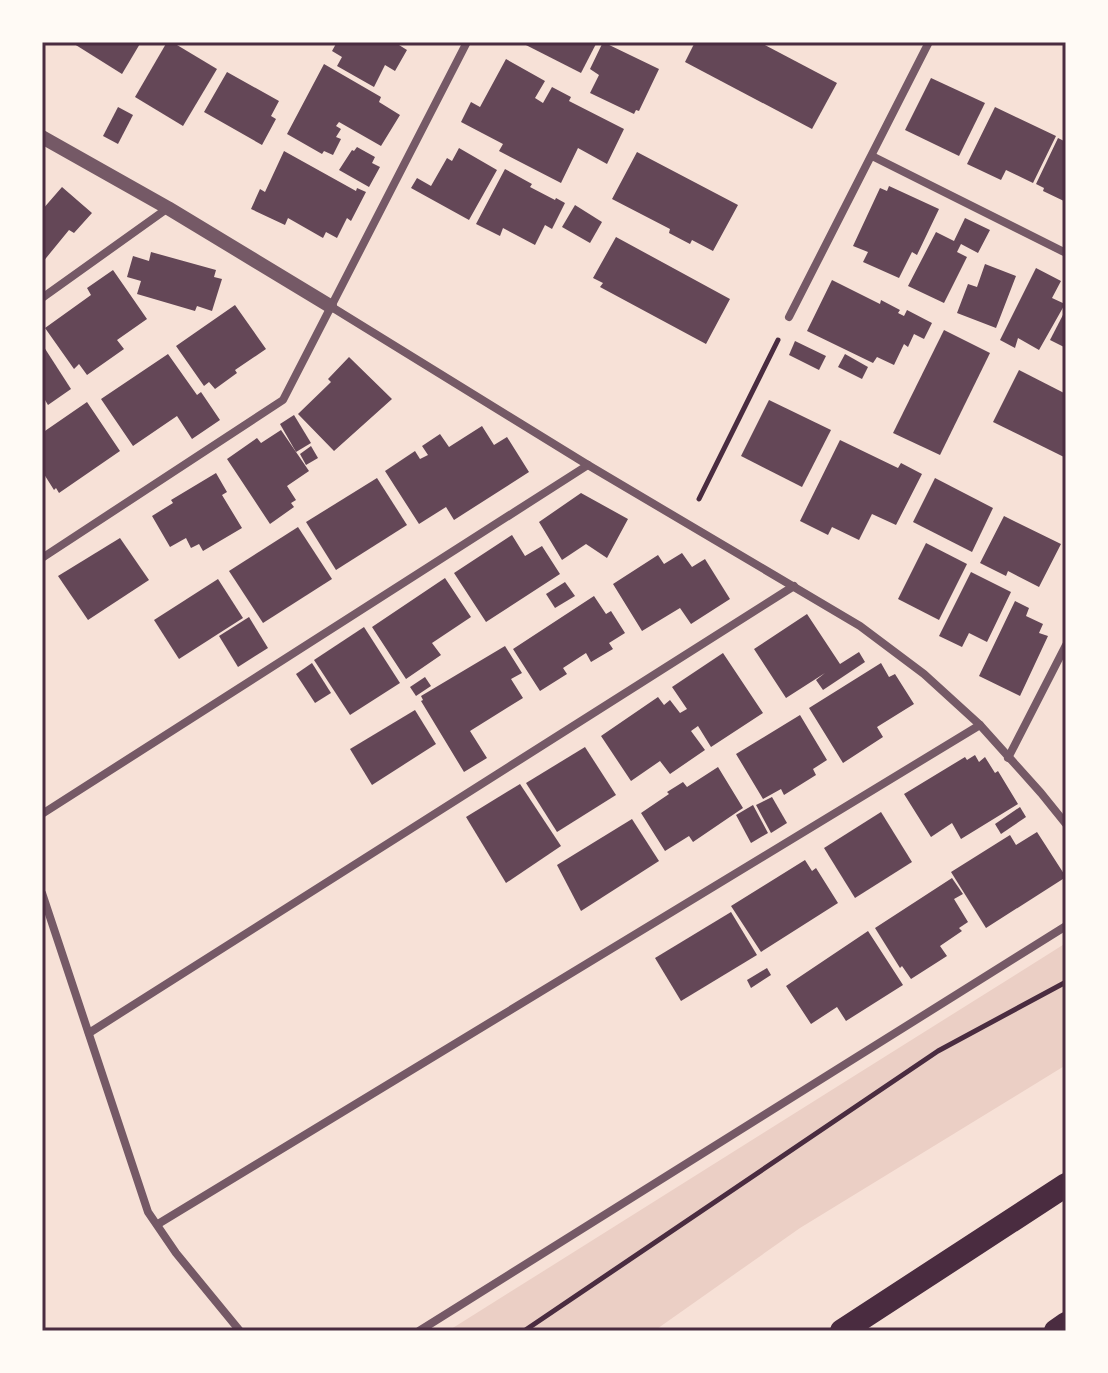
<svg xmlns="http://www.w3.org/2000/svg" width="1108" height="1373" font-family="Karla,sans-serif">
  <rect width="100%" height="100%" fill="#f7e1d7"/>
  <polygon fill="#ebcfc5" points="1066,943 1066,1065 800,1228 654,1331 448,1331"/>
  <g fill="#644757">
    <polygon points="71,42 141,42 122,74"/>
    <polygon points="167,42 172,42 217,69 183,126 135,97"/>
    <polygon points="337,42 401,42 399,45 407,50 395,71 385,65 374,87 337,66 342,57 332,51"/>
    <polygon points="520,42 597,42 581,73"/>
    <polygon points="603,42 659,69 639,111 636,110 634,114 590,93 599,75 590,69"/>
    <polygon points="695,42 759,42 837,83 812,129 685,62"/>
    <polygon points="506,59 545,81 535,98 543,103 552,87 571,97 569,101 624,129 607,164 578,148 561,183 499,151 503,144 461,122 471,102 480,107"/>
    <polygon points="324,64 381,97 379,102 400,115 381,146 339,122 336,126 341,129 336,137 341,139 333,155 324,151 322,154 287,134"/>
    <polygon points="227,72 279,101 271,116 276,119 262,145 204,112"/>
    <polygon points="931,78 985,103 959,156 905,130"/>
    <polygon points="118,107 133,115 118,144 103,136"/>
    <polygon points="995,107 1056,136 1033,183 1006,170 1001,180 967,164"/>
    <polygon points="1058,138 1066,142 1066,202 1043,191 1044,188 1036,184"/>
    <polygon points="357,147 375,157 372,163 380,167 369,187 339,170 352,150 354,151"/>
    <polygon points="459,148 497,170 469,220 411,188 417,178 431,186 447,158 452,161"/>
    <polygon points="284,151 356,191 357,188 366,192 351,221 347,218 337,238 326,232 323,238 288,218 285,225 251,209 260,189 265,192"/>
    <polygon points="637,152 738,205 713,251 692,240 690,244 669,233 670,229 612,199"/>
    <polygon points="505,169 532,184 530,187 555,200 556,198 565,203 552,229 545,225 535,245 503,228 500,236 476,224"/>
    <polygon points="889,186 939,209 917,255 912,252 899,278 863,262 868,252 853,246 880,188 887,191"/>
    <polygon points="62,187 92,213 74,233 69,230 42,263 42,210"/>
    <polygon points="575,205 602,222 590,243 562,227"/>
    <polygon points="965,218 990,230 978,253 961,244 957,252 967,257 944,303 908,286 936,232 954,241"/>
    <polygon points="616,237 730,299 706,344 600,287 603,283 593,278"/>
    <polygon points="151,252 216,270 214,277 222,279 212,311 197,306 195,311 137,294 141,281 127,277 133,256 149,261"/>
    <polygon points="985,264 1016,276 996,328 957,313 968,284 977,287"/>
    <polygon points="1036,268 1061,281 1052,298 1065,304 1039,350 1018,338 1015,348 1000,340"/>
    <polygon points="113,270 147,319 117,340 124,349 87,375 79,364 74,369 45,328 91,295 87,288"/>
    <polygon points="832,280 880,304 881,300 900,310 898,313 904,316 907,310 932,323 924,339 914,334 908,347 904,344 894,365 877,357 873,363 807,331"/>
    <polygon points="235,305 266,349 235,370 237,373 215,389 209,382 204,386 176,346"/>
    <polygon points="1066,309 1066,348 1050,340"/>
    <polygon points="944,330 990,353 940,455 893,433"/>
    <polygon points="795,341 826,356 819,370 789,355"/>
    <polygon points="42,344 71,389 48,405 42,395"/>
    <polygon points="168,354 197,395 201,392 220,420 192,439 177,416 133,446 101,399"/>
    <polygon points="845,354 868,367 862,379 838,367"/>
    <polygon points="349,357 392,399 334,451 298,414 331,382 328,379"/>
    <polygon points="1019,370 1066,394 1066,458 993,422"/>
    <polygon points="769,400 831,430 802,487 741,456"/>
    <polygon points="87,402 120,451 59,493 56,488 54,490 42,471 42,433"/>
    <polygon points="294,415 311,443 296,452 280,424"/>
    <polygon points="482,426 494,445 507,437 529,472 454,520 446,507 419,524 385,471 415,451 420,459 428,455 422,446 440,434 449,447"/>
    <polygon points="281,430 309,471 287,486 296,500 291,503 294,507 270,524 227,459 257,438 261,443"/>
    <polygon points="840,440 898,468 901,463 922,474 896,525 872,514 859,540 832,527 828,535 800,521"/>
    <polygon points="311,446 318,458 306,465 300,454"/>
    <polygon points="216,473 227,492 222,495 242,528 203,551 199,544 191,548 186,538 170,547 152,516 173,503 171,500"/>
    <polygon points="377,478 407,525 336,570 306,522"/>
    <polygon points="935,478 993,508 972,552 913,522"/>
    <polygon points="581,493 628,519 607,558 586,544 562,560 539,522"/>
    <polygon points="1004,516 1061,544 1039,587 1008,571 1006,576 980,563"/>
    <polygon points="298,527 332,579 263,623 229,571"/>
    <polygon points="512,535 525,556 542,546 560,574 486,622 454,573"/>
    <polygon points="120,538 149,580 88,620 58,576"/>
    <polygon points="926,543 967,564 939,620 898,599"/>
    <polygon points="682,553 692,567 705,559 730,599 691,624 680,608 642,631 613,584 658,555 664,564"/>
    <polygon points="971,572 1011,592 987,642 969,633 962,647 939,636"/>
    <polygon points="445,578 471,617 432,643 441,655 406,679 372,627"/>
    <polygon points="218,579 243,618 179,659 154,620"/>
    <polygon points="565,582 575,596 555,608 546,594"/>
    <polygon points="594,596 606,614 611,611 625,633 609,643 613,649 591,662 586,653 563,668 567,674 540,691 513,649"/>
    <polygon points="1015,601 1029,608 1026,616 1043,624 1039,633 1048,636 1020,696 979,676"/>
    <polygon points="807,614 840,664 859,652 865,662 823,690 816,680 825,673 786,698 754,649"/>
    <polygon points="249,617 268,648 238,667 219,636"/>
    <polygon points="364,627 400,683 350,715 314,660"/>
    <polygon points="505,646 522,673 511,679 523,698 470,731 487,758 464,772 421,701 423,700 421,696"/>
    <polygon points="723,653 763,713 711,747 698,726 691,731 705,750 670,774 660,761 631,781 601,736 658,697 664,705 670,700 680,713 687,709 672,687"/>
    <polygon points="312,663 331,693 315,703 296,674"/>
    <polygon points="881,663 889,677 895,674 914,704 877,727 883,737 843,763 809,708"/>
    <polygon points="425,677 431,686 416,696 410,687"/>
    <polygon points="415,710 436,744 372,785 350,749"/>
    <polygon points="800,715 827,760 813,769 816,775 784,795 781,789 763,799 736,754"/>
    <polygon points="585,747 616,795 557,832 526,783"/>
    <polygon points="975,755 979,762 985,757 995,773 998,771 1018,804 961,839 952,823 931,837 904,794 965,757 967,760"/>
    <polygon points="718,767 743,808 693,842 689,836 665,851 641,813 669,794 667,792 683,782 687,787"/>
    <polygon points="520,784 561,846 506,883 466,817"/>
    <polygon points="772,797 787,823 771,833 756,805"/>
    <polygon points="753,805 768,833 751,843 736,815"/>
    <polygon points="1020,807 1026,817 1001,834 995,824"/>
    <polygon points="881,812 912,862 855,898 824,848"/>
    <polygon points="632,819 659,861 581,911 557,865"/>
    <polygon points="1037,832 1066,877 986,928 951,872 1010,835 1016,845"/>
    <polygon points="805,860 812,871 816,868 838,903 761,952 731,906"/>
    <polygon points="952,878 963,894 954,899 968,922 959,928 962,931 940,946 947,956 911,979 902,966 900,968 875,928"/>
    <polygon points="731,912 757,955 681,1001 655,958"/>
    <polygon points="868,931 903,985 846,1021 837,1007 811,1024 786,986"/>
    <polygon points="767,968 771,975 751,988 747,980"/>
  </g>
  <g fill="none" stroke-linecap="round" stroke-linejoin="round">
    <g stroke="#4a2c40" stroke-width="5">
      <polyline points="699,499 778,340"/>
      <polyline points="524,1331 938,1051 1066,982"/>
    </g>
    <g stroke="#755966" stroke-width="8">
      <polyline points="872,156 1066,253"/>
      <polyline points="42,298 168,208"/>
      <polyline points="330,306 588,465 860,626 924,674 980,725 1041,793 1066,824"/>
      <polyline points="789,317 929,42"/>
      <polyline points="42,558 283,400 467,42"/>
      <polyline points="1008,758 1066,645"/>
      <polyline points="42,814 588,465"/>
      <polyline points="42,893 148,1212 176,1253 240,1331"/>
      <polyline points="89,1033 794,586"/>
      <polyline points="158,1224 980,725"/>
      <polyline points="419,1331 1066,926"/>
    </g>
    <polyline stroke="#755966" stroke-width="14" points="42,137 168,208 330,306"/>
    <g stroke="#4a2c40" stroke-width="24">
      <polyline points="842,1331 1066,1185"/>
      <polyline points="1056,1331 1066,1324"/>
    </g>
  </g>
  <rect width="1108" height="1373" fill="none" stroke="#fffaf5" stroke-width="88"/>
  <rect x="44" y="44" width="1020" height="1285" fill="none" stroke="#4a2c40" stroke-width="3"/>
</svg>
